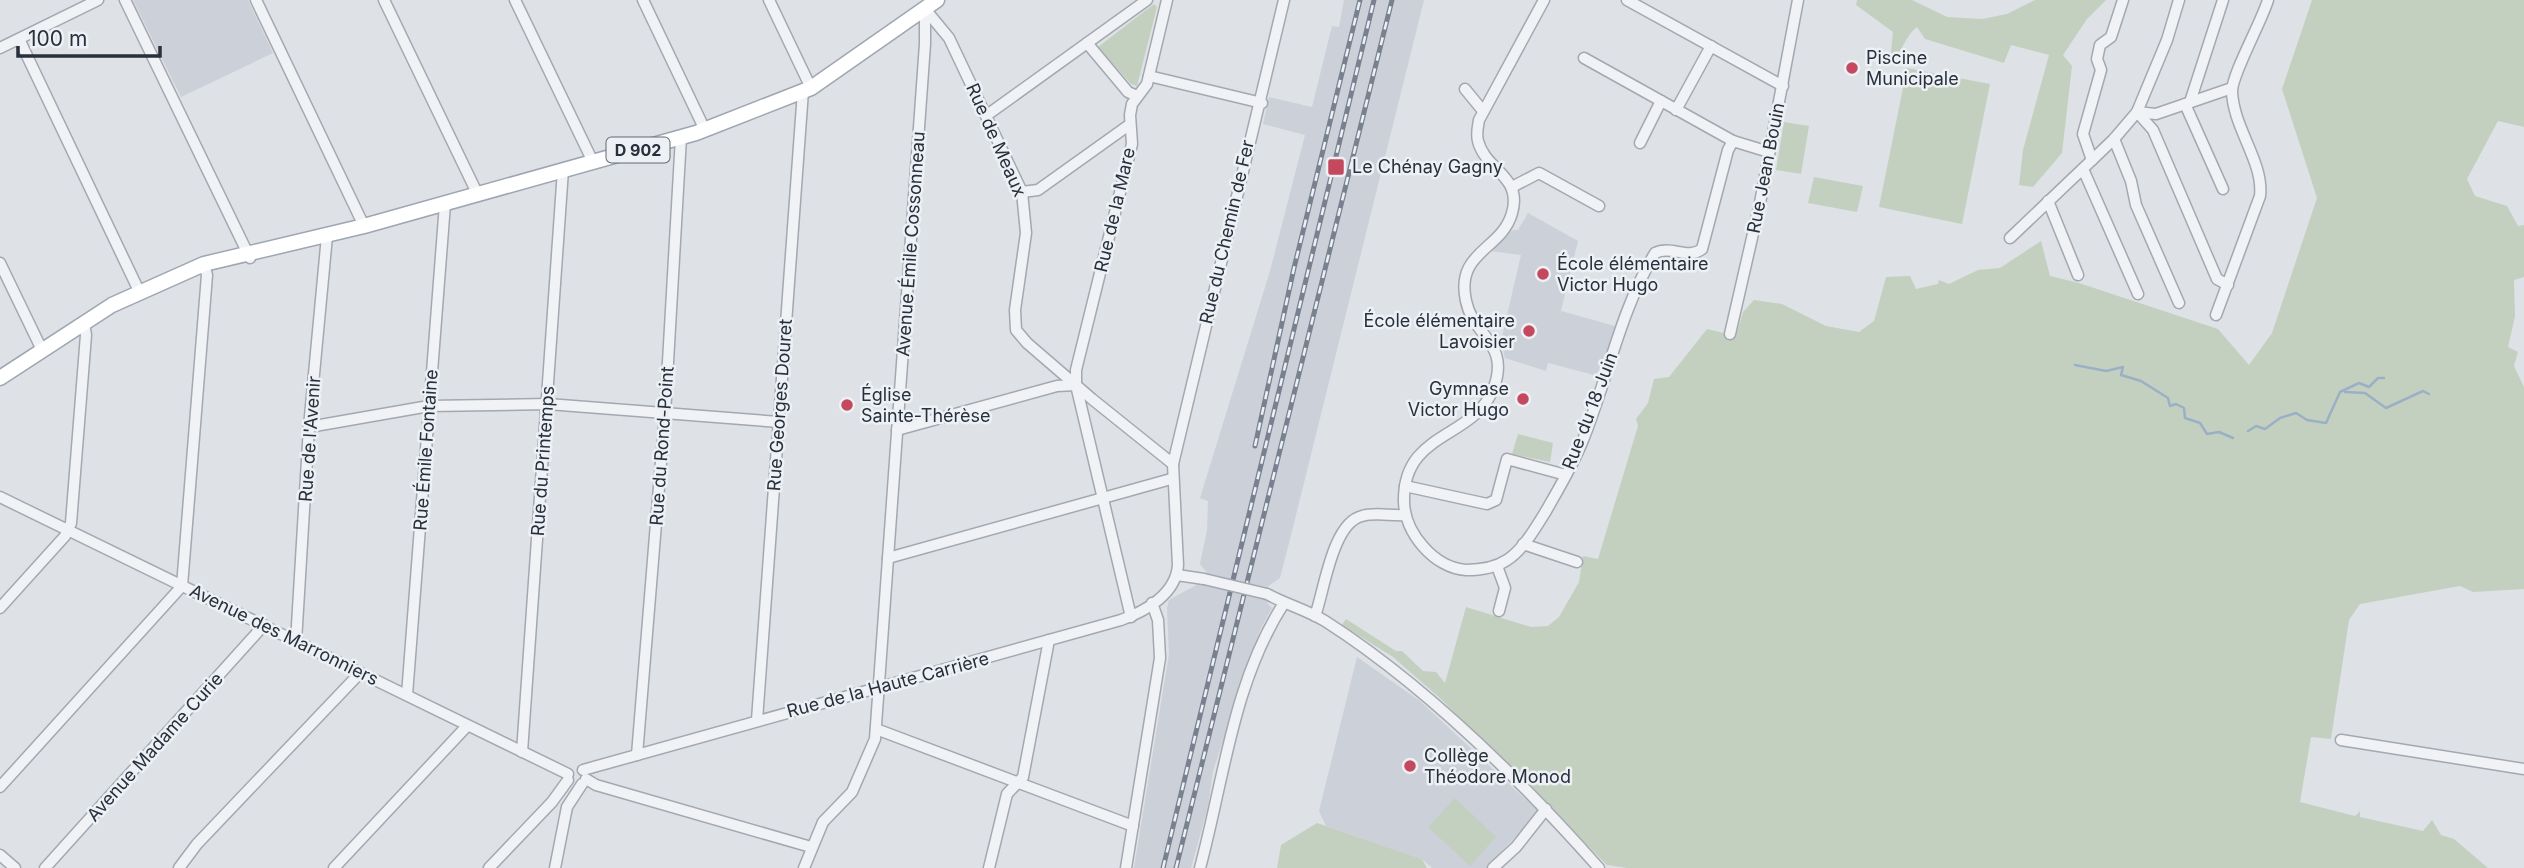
<svg xmlns="http://www.w3.org/2000/svg" width="2524" height="868" font-family="Inter,sans-serif">
  <rect width="100%" height="100%" fill="#dee1e6"/>
  <g fill="#ccd0d8">
    <polygon points="133,0 248,0 273,53 181,97"/>
    <polygon points="1344,0 1424,0 1291,535 1280,578 1267,587 1265,600 1272,608 1260,630 1213,771 1208,807 1191,868 1134,868 1169,654 1167,608 1169,600 1200,583 1208,574 1200,564 1207,530 1208,501 1200,498 1270,271 1305,135 1263,124 1269,97 1312,107 1332,26 1339,27"/>
    <polygon points="1528,213 1578,241 1561,311 1615,326 1598,376 1548,363 1546,371 1505,358 1501,341 1521,255 1490,251 1513,230 1518,230"/>
    <polygon points="1357,657 1420,701 1539,812 1486,868 1432,868 1422,859 1326,826 1319,811"/>
  </g>
  <g fill="#c4d0bf">
    <path d="M1857,0H1912L1947,17L1982,19L2007,14L2035,0H2106L2087,19L2063,55L2072,66L2062,153L2033,187L2019,185L2023,150L2049,55L2011,45L2004,63L1925,39L1917,27C1903,38 1904,52 1890,62L1893,32L1856,5Z"/>
    <polygon points="2312,0 2524,0 2524,127 2498,121 2467,179 2475,196 2507,206 2518,226 2524,225 2524,277 2514,280 2515,316 2508,347 2518,352 2514,366 2524,387 2524,589 2473,592 2460,586 2360,604 2349,620 2331,739 2311,737 2300,802 2355,816 2360,811 2360,817 2423,831 2432,820 2441,835 2454,839 2488,868 1627,868 1607,865 1441,699 1393,657 1342,625 1346,619 1396,651 1402,651 1423,671 1436,672 1445,683 1466,607 1531,627 1548,626 1559,617 1579,582 1583,556 1598,559 1638,426 1636,419 1648,403 1654,379 1669,377 1707,329 1736,336 1743,312 1754,300 1782,304 1826,326 1859,332 1874,321 1886,277 1910,276 1916,289 1938,284 1939,280 1949,284 1978,270 2000,268 2041,241 2050,276 2079,283 2218,329 2249,365 2272,333 2317,198 2282,89"/>
    <polygon points="1154,4 1157,7 1137,86 1131,84 1098,47"/>
    <polygon points="1907,68 1990,84 1962,224 1879,207"/>
    <polygon points="1784,122 1809,126 1801,174 1776,170"/>
    <polygon points="1814,177 1863,186 1857,212 1808,203"/>
    <polygon points="1518,434 1553,443 1550,462 1512,454"/>
    <polygon points="1455,798 1496,837 1470,866 1428,827"/>
    <polygon points="1317,823 1422,859 1427,868 1277,868 1281,845"/>
  </g>
  <g fill="none" stroke-linecap="round" stroke-linejoin="round">
    <g stroke="#9ab0c5" stroke-width="2.5">
      <polyline points="2075,365 2106,371 2123,367 2121,375 2141,381 2168,398 2170,406 2176,404 2184,408 2185,418 2200,423 2207,434 2219,432 2233,438"/>
      <polyline points="2345,392 2365,393 2386,408 2423,391 2429,394"/>
      <polyline points="2248,431 2256,426 2265,429 2280,418 2296,413 2307,420 2326,423 2340,392 2359,383 2369,387 2378,378 2384,378"/>
    </g>
    <g stroke="#a4a8b0" stroke-width="13">
      <g id="minor">
        <polyline points="125,0 250,258"/>
        <polyline points="256,0 364,226"/>
        <polyline points="384,0 478,195"/>
        <polyline points="515,0 593,162"/>
        <polyline points="643,0 705,130"/>
        <polyline points="769,0 811,88"/>
        <path d="M1544,0L1479,120C1478,126 1476,134 1478,141C1485,170 1523,176 1512,213C1502,250 1455,251 1466,301C1473,336 1510,343 1494,387C1475,440 1403,430 1404,501C1404,532 1434,568 1466,570C1481,570 1495,568 1507,560C1523,550 1536,527 1546,511C1559,488 1573,465 1583,440C1608,378 1620,311 1655,253C1671,245 1688,260 1702,249L1728,150L1733,141L1769,152"/>
        <polyline points="1627,0 1783,86"/>
        <polyline points="925,9 949,38 1022,192 1026,233 1015,310 1016,330 1027,343 1092,399 1173,464"/>
        <polyline points="19,39 139,291"/>
        <polyline points="1087,43 1128,92 1137,96"/>
        <polyline points="0,48 98,0"/>
        <polyline points="1584,58 1733,141"/>
        <polyline points="1149,76 1262,103"/>
        <polyline points="1465,89 1483,111"/>
        <polyline points="2190,102 2223,0"/>
        <polyline points="2185,104 2223,189"/>
        <polyline points="1676,110 1711,46"/>
        <polyline points="2137,112 2153,130 2217,279 2228,285"/>
        <polyline points="2137,112 2156,114 2232,88"/>
        <polyline points="987,115 1147,0"/>
        <polyline points="2114,139 2131,181 2136,205 2179,303"/>
        <polyline points="1640,143 1661,101"/>
        <polyline points="2092,160 2083,134 2101,70 2097,59 2100,45 2111,37 2123,0"/>
        <polyline points="2083,169 2138,294"/>
        <polyline points="1512,187 1539,173 1599,206"/>
        <polyline points="1022,192 1038,190 1129,125"/>
        <polyline points="2048,201 2078,275"/>
        <polyline points="2010,238 2114,139 2137,112 2167,40 2179,0"/>
        <polyline points="0,263 42,350"/>
        <path d="M2216,315L2260,196C2264,162 2233,128 2232,91C2232,74 2262,21 2268,0"/>
        <polyline points="1730,334 1760,203 1798,0"/>
        <polyline points="309,427 429,406 548,404 779,422"/>
        <polyline points="897,430 1057,386 1076,385"/>
        <polyline points="1405,486 1487,504 1496,500 1507,459 1566,475"/>
        <polyline points="0,497 568,774"/>
        <polyline points="1523,544 1577,562"/>
        <polyline points="888,558 1171,479"/>
        <polyline points="1497,566 1505,588 1499,611"/>
        <polyline points="1177,575 1204,579"/>
        <path d="M1267,594C1285,604 1307,610 1325,621C1425,685 1520,779 1599,868"/>
        <polyline points="0,608 65,536 71,523 86,335 84,323"/>
        <path d="M1315,616C1324,592 1332,523 1362,516C1375,512 1391,516 1405,515"/>
        <polyline points="1131,617 1076,385 1076,370 1132,144 1130,115 1132,104 1147,84 1167,0"/>
        <polyline points="296,642 309,427 327,236"/>
        <polyline points="407,695 445,204"/>
        <polyline points="757,720 803,91"/>
        <polyline points="876,729 1133,826"/>
        <polyline points="2341,740 2524,769"/>
        <polyline points="522,752 563,170"/>
        <polyline points="637,755 665,414 681,137"/>
        <path d="M583,770L1121,620C1146,611 1176,594 1178,565L1173,464L1284,0"/>
        <polyline points="586,779 596,785 811,847"/>
        <polyline points="0,787 182,586 207,275 204,264"/>
        <polyline points="0,855 15,868"/>
        <polyline points="45,868 264,625"/>
        <polyline points="179,868 197,844 360,673"/>
        <polyline points="334,868 467,726"/>
        <polyline points="489,868 552,802 568,780"/>
        <polyline points="555,868 567,807 582,784"/>
        <polyline points="804,868 823,822 852,792 875,739 925,44 925,9"/>
        <polyline points="989,868 1007,794 1023,777 1049,640"/>
        <polyline points="1126,868 1160,658 1158,620 1152,603"/>
        <path d="M1200,868C1224,779 1233,682 1284,603"/>
        <polyline points="1493,868 1516,847 1546,809"/>
      </g>
    </g>
    <g stroke="#9ea6b1" stroke-width="17">
      <polyline id="major" points="0,378 112,305 204,264 364,226 696,133 811,88 937,0"/>
    </g>
    <use href="#minor" stroke="#f0f2f5" stroke-width="10"/>
    <use href="#major" stroke="#fff" stroke-width="14"/>
    <g stroke="#78818f" stroke-width="5">
      <g id="rail">
        <polyline points="1255,446 1294,268 1360,0"/>
        <polyline points="1163,868 1374,0"/>
        <polyline points="1176,868 1392,0"/>
      </g>
    </g>
    <use href="#rail" stroke="#edf0f4" stroke-width="2.5" stroke-dasharray="8" stroke-linecap="butt"/>
    <g stroke="#a4a8b0" stroke-width="13" stroke-linecap="butt">
      <polyline id="minor-bridge" points="1204,579 1267,594"/>
    </g>
    <use href="#minor-bridge" stroke="#f0f2f5" stroke-width="10"/>
  </g>
  <g fill="#c5495e" stroke="#edf0f4" stroke-width="2.5">
    <circle cx="1852" cy="68" r="7"/>
    <rect x="1327" y="158" width="18" height="18" rx="3.5"/>
    <circle cx="1543" cy="274" r="7"/>
    <circle cx="1529" cy="331" r="7"/>
    <circle cx="1523" cy="399" r="7"/>
    <circle cx="847" cy="405" r="7"/>
    <circle cx="1410" cy="766" r="7"/>
  </g>
  <g text-anchor="middle" stroke-width="5" stroke-linejoin="round" paint-order="stroke">
    <rect fill="#edf0f4" stroke="#636a73" stroke-width="2" x="606.5" y="137.5" width="63" height="25" rx="5"/>
    <g font-size="16" font-weight="bold" fill="#28303c">
      <text x="638" y="156">D 902</text>
    </g>
    <g font-size="18" fill="#28303c" stroke="#edf0f4" text-anchor="start">
      <text x="1866" y="64">Piscine<tspan x="1866" dy="21">Municipale</tspan></text>
      <text x="1352" y="173">Le Chénay Gagny</text>
      <text x="1557" y="270">École élémentaire<tspan x="1557" dy="21">Victor Hugo</tspan></text>
      <text x="1515" y="327" text-anchor="end">École élémentaire<tspan x="1515" dy="21">Lavoisier</tspan></text>
      <text x="1509" y="395" text-anchor="end">Gymnase<tspan x="1509" dy="21">Victor Hugo</tspan></text>
      <text x="861" y="401">Église<tspan x="861" dy="21">Sainte-Thérèse</tspan></text>
      <text x="1424" y="762">Collège<tspan x="1424" dy="21">Théodore Monod</tspan></text>
    </g>
    <g font-size="18" fill="#28303c" stroke="#edf0f4">
      <text transform="translate(996 140) rotate(66)" y="6">Rue de Meaux</text>
      <text transform="translate(1766 168) rotate(-79)" y="6">Rue Jean Bouin</text>
      <text transform="translate(1115 210) rotate(-77)" y="6">Rue de la Mare</text>
      <text transform="translate(1227 232) rotate(-77)" y="6">Rue du Chemin de Fer</text>
      <text transform="translate(911 244) rotate(-86)" y="6">Avenue Émile Cossonneau</text>
      <text transform="translate(780 405) rotate(-86)" y="6">Rue Georges Douret</text>
      <text transform="translate(1590 411) rotate(-69)" y="6">Rue du 18 Juin</text>
      <text transform="translate(310 439) rotate(-86)" y="6">Rue de l'Avenir</text>
      <text transform="translate(662 446) rotate(-86)" y="6">Rue du Rond-Point</text>
      <text transform="translate(426 450) rotate(-86)" y="6">Rue Émile Fontaine</text>
      <text transform="translate(543 461) rotate(-86)" y="6">Rue du Printemps</text>
      <text transform="translate(284 635) rotate(26)" y="6">Avenue des Marronniers</text>
      <text transform="translate(888 685) rotate(-15)" y="6">Rue de la Haute Carrière</text>
      <text transform="translate(155 747) rotate(-48)" y="6">Avenue Madame Curie</text>
    </g>
  </g>
  <path d="M18 46v10h142v-10" fill="none" stroke="#28303c" stroke-width="3.5"/>
  <text x="28" y="46" font-size="21" fill="#28303c" stroke="#edf0f4" stroke-width="5" paint-order="stroke">100 m</text>
</svg>
